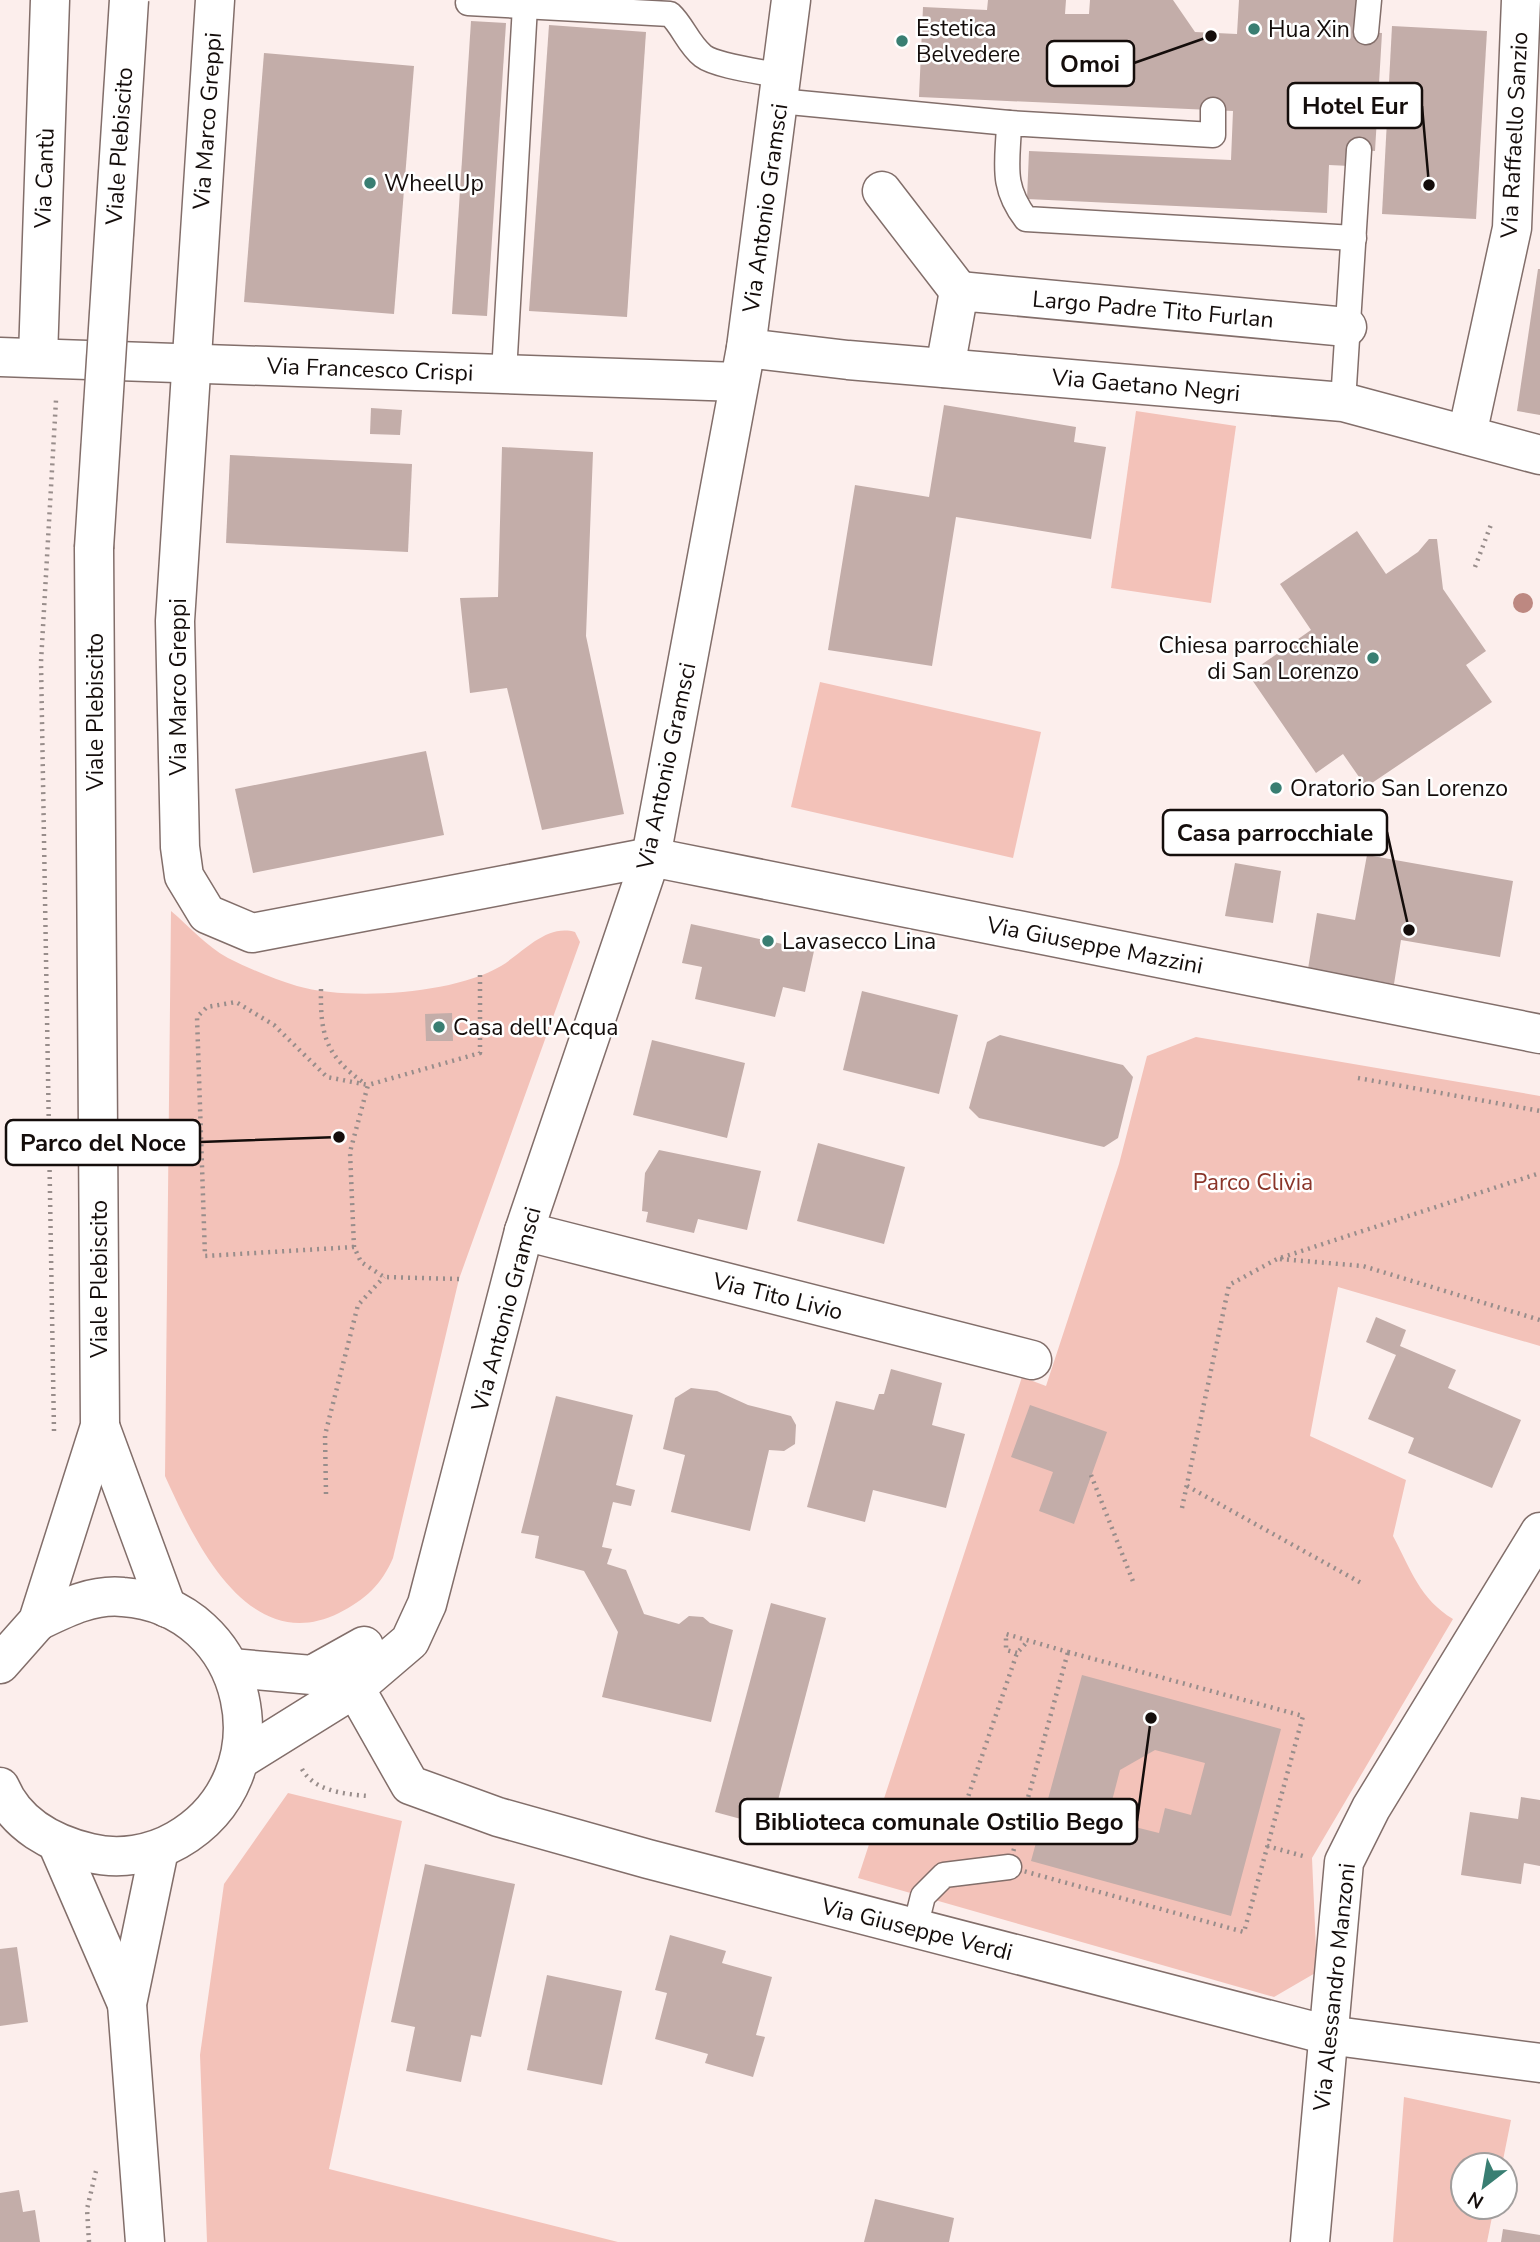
<svg xmlns="http://www.w3.org/2000/svg" width="1540" height="2242" font-family="'Nunito Sans',sans-serif">
  <rect width="100%" height="100%" fill="#fceeec"/>
  <g fill="#f3c2b9">
    <polygon points="1136,411 1236,426 1211,603 1111,588"/>
    <polygon points="820,682 1041,732 1013,858 791,807"/>
    <path d="M171,911C190,927 206,946 228,958C250,969 274,979 297,986C350,1001 454,994 501,966C524,952 546,924 575,932L580,942L459,1279L393,1558C382,1584 365,1600 339,1613C248,1658 194,1540 165,1476Z"/>
    <path d="M1196,1037L1540,1096V1346L1338,1287L1310,1436L1406,1480L1393,1536C1411,1570 1420,1599 1453,1619L1312,1858L1317,1972L1274,1997L858,1878L1022,1377L1046,1386L1119,1164L1147,1056Z"/>
    <polygon points="288,1793 402,1821 329,2169 618,2242 207,2242 200,2055 224,1884"/>
    <polygon points="1404,2097 1511,2120 1502,2165 1463,2165 1463,2207 1494,2207 1487,2242 1393,2242"/>
  </g>
  <g fill="#c3ada9" fill-rule="evenodd">
    <polygon points="988,0 1066,0 1065,14 1089,14 1090,0 1173,0 1195,32 1237,34 1239,0 1357,0 1356,32 1382,33 1375,151 1351,149 1350,166 1329,165 1327,213 1027,199 1029,151 1231,160 1233,111 919,97 923,7 987,10"/>
    <polygon points="471,21 506,23 487,316 452,314"/>
    <polygon points="549,25 646,32 627,317 529,311"/>
    <polygon points="1392,26 1487,31 1476,219 1382,214"/>
    <polygon points="264,53 414,66 394,314 244,302"/>
    <polygon points="1538,269 1540,269 1540,415 1517,411"/>
    <polygon points="944,405 1076,427 1074,442 1106,447 1091,539 956,517 932,666 828,650 855,485 929,497"/>
    <polygon points="371,408 402,410 400,435 370,434"/>
    <polygon points="502,447 593,452 586,636 624,814 542,830 507,688 470,693 460,598 498,597"/>
    <polygon points="230,455 412,464 408,552 226,543"/>
    <polygon points="1357,531 1386,574 1418,552 1429,539 1437,539 1443,589 1486,651 1466,665 1492,702 1366,787 1343,754 1316,773 1248,674 1311,630 1280,584"/>
    <polygon points="426,751 444,835 253,873 235,789"/>
    <polygon points="1367,855 1513,881 1500,957 1401,940 1394,984 1308,969 1317,913 1355,920"/>
    <polygon points="1235,863 1281,871 1273,923 1225,916"/>
    <polygon points="691,924 814,951 805,992 783,987 775,1017 695,999 702,967 682,963"/>
    <polygon points="862,991 958,1015 939,1094 843,1070"/>
    <polygon points="452,1013 453,1041 426,1041 425,1014"/>
    <polygon points="1000,1035 1123,1065 1133,1077 1118,1138 1104,1147 979,1118 969,1108 987,1042"/>
    <polygon points="652,1040 745,1063 727,1138 633,1115"/>
    <polygon points="818,1143 905,1167 884,1244 797,1221"/>
    <polygon points="659,1150 761,1171 747,1230 698,1219 694,1233 646,1222 648,1212 642,1211 645,1173"/>
    <polygon points="1376,1317 1406,1330 1400,1346 1456,1370 1448,1388 1521,1420 1492,1488 1408,1453 1414,1438 1368,1419 1396,1355 1366,1342"/>
    <polygon points="891,1369 942,1383 932,1425 965,1434 946,1508 873,1490 865,1522 807,1507 836,1401 874,1410 879,1394 884,1394"/>
    <polygon points="691,1388 717,1391 748,1405 791,1416 796,1425 795,1444 784,1451 769,1450 750,1531 671,1512 685,1455 663,1449 675,1398"/>
    <polygon points="556,1396 633,1415 616,1485 635,1490 631,1506 613,1502 602,1547 612,1549 607,1564 626,1570 644,1614 679,1624 689,1616 703,1617 710,1623 733,1630 711,1722 602,1697 618,1632 584,1571 535,1558 539,1536 521,1533"/>
    <polygon points="1030,1405 1107,1432 1074,1524 1039,1511 1053,1472 1011,1457"/>
    <polygon points="771,1603 826,1618 771,1827 715,1812"/>
    <path d="M1082,1675L1281,1729L1231,1916L1031,1861ZM1155,1750L1205,1763L1191,1815L1165,1808L1159,1833L1107,1820L1120,1770Z"/>
    <polygon points="1521,1797 1540,1800 1540,1866 1524,1863 1521,1884 1461,1875 1470,1812 1518,1819"/>
    <polygon points="425,1864 515,1884 481,2037 471,2035 461,2082 406,2071 415,2027 391,2022"/>
    <polygon points="670,1935 726,1951 722,1963 772,1977 756,2035 765,2037 753,2077 705,2063 708,2054 655,2039 667,1993 655,1990"/>
    <polygon points="17,1947 28,2022 0,2026 0,1949"/>
    <polygon points="547,1975 622,1991 602,2085 527,2070"/>
    <polygon points="19,2190 23,2212 35,2210 40,2242 0,2242 0,2193"/>
    <polygon points="875,2199 954,2218 949,2242 864,2242"/>
    <polygon points="1503,2229 1540,2235 1540,2242 1501,2242"/>
  </g>
  <g fill="none" stroke-linecap="round" stroke-linejoin="round">
    <g stroke="#826e6a" stroke-width="27">
      <g id="service">
        <path d="M468,3L670,14C683,26 688,44 703,56C716,66 764,72 782,76"/>
        <polyline points="1366,32 1369,0"/>
        <polyline points="779,101 1009,123"/>
        <path d="M1213,110V135L1009,123C1008,163 1000,185 1026,219L1354,238"/>
        <polyline points="504,373 525,6"/>
        <polyline points="1343,402 1359,150"/>
        <polyline points="915,1928 923,1896 944,1875 1009,1867"/>
      </g>
    </g>
    <g stroke="#826e6a" stroke-width="41">
      <g id="minor">
        <polyline points="215,0 175,621 180,847 184,876 207,914 252,933 651,857 1540,1034"/>
        <polyline points="882,191 959,291"/>
        <polyline points="746,348 848,360 1343,402 1540,455"/>
        <polyline points="0,357 739,382"/>
        <polyline points="38,357 50,0"/>
        <polyline points="945,368 959,291 1347,327"/>
        <polyline points="1467,435 1512,228 1521,0"/>
        <polyline points="524,1231 1032,1360"/>
        <polyline points="343,1660 355,1688 410,1785 498,1817 648,1859 1328,2035 1540,2063"/>
        <polyline points="231,1668 312,1675 364,1646"/>
        <polyline points="241,1759 355,1688 410,1641 427,1604 524,1231 651,857 746,348 791,0"/>
        <polyline points="1310,2242 1344,1862 1371,1808 1540,1532"/>
      </g>
    </g>
    <g stroke="#826e6a" stroke-width="41">
      <g id="secondary">
        <polyline points="100,1426 167,1608"/>
        <polyline points="0,1664 38,1621 100,1426 94,548"/>
        <path d="M0,1787C16,1825 53,1844 90,1853C119,1860 151,1855 177,1840C288,1776 251,1606 123,1597C92,1594 65,1608 38,1621"/>
        <polyline points="58,1845 127,2004"/>
        <polyline points="145,2242 127,2004 159,1850"/>
      </g>
    </g>
    <g stroke="#988d8b" stroke-width="4.5" stroke-dasharray="2 5" stroke-linecap="butt">
      <polyline points="1475,567 1492,522"/>
      <path d="M321,989C320,1035 326,1056 364,1083"/>
      <polyline points="1358,1078 1540,1111"/>
      <polyline points="354,1247 205,1256 197,1017 207,1007 236,1002 274,1025 327,1077 368,1085"/>
      <polyline points="1280,1259 1363,1266 1540,1320"/>
      <polyline points="459,1279 384,1277 361,1262 354,1247 350,1152 368,1085 480,1053 480,974"/>
      <polyline points="54,1431 41,662 56,400"/>
      <polyline points="1091,1475 1134,1584"/>
      <polyline points="1187,1486 1363,1584"/>
      <polyline points="326,1494 325,1435 358,1305 384,1277"/>
      <polyline points="1182,1508 1229,1285 1277,1259 1540,1173"/>
      <polygon points="1068,1652 1303,1716 1244,1932 1009,1867"/>
      <polyline points="1017,1653 1006,1650 1006,1634 1068,1652"/>
      <path d="M302,1769C314,1791 344,1794 368,1796"/>
      <polyline points="1023,1817 967,1800 1017,1653 1028,1641"/>
      <polyline points="1267,1846 1303,1856"/>
      <polyline points="89,2242 87,2209 96,2171"/>
    </g>
    <use href="#service" stroke="#fff" stroke-width="24"/>
    <use href="#minor" stroke="#fff" stroke-width="38"/>
    <use href="#secondary" stroke="#fff" stroke-width="38"/>
    <g stroke="#826e6a" stroke-width="41" stroke-linecap="butt">
      <polyline id="secondary-bridge" points="94,548 129,0"/>
    </g>
    <use href="#secondary-bridge" stroke="#fff" stroke-width="38"/>
  </g>
  <circle fill="#bd8881" cx="1523" cy="603" r="10"/>
  <g fill="#397e72" stroke="#fff" stroke-width="2.5">
    <circle cx="1254" cy="29" r="7"/>
    <circle cx="902" cy="41" r="7"/>
    <circle cx="370" cy="183" r="7"/>
    <circle cx="1373" cy="658" r="7"/>
    <circle cx="1276" cy="788" r="7"/>
    <circle cx="768" cy="941" r="7"/>
    <circle cx="439" cy="1027" r="7"/>
  </g>
  <g text-anchor="middle" stroke-width="5" stroke-linejoin="round" paint-order="stroke">
    <g font-size="23" fill="#140d0b" stroke="#fff" text-anchor="start">
      <text x="916" y="36">Estetica<tspan x="916" dy="26">Belvedere</tspan></text>
      <text x="1268" y="37">Hua Xin</text>
      <text x="384" y="191">WheelUp</text>
      <text x="1359" y="653" text-anchor="end">Chiesa parrocchiale<tspan x="1359" dy="26">di San Lorenzo</tspan></text>
      <text x="1290" y="796">Oratorio San Lorenzo</text>
      <text x="782" y="949">Lavasecco Lina</text>
      <text x="453" y="1035">Casa dell'Acqua</text>
    </g>
    <g font-size="23" fill="#140d0b" stroke="#fff">
      <text transform="translate(207 121) rotate(-86)" y="8">Via Marco Greppi</text>
      <text transform="translate(1514 135) rotate(-87)" y="8">Via Raffaello Sanzio</text>
      <text transform="translate(119 146) rotate(-86)" y="8">Viale Plebiscito</text>
      <text transform="translate(44 178) rotate(-88)" y="8">Via Cantù</text>
      <text transform="translate(765 208) rotate(-82)" y="8">Via Antonio Gramsci</text>
      <text transform="translate(1153 309) rotate(5)" y="8">Largo Padre Tito Furlan</text>
      <text transform="translate(370 369) rotate(2)" y="8">Via Francesco Crispi</text>
      <text transform="translate(1146 385) rotate(5)" y="8">Via Gaetano Negri</text>
      <text transform="translate(178 687) rotate(-90)" y="8">Via Marco Greppi</text>
      <text transform="translate(95 712) rotate(-90)" y="8">Viale Plebiscito</text>
      <text transform="translate(666 766) rotate(-78)" y="8">Via Antonio Gramsci</text>
      <text transform="translate(1095 945) rotate(11)" y="8">Via Giuseppe Mazzini</text>
      <text transform="translate(99 1279) rotate(-90)" y="8">Viale Plebiscito</text>
      <text transform="translate(778 1296) rotate(14)" y="8">Via Tito Livio</text>
      <text transform="translate(506 1309) rotate(-75)" y="8">Via Antonio Gramsci</text>
      <text transform="translate(917 1929) rotate(14)" y="8">Via Giuseppe Verdi</text>
      <text transform="translate(1334 1987) rotate(-84)" y="8">Via Alessandro Manzoni</text>
    </g>
    <g font-size="23" fill="#8a3529" stroke="#fff">
      <text x="1253" y="1190">Parco Clivia</text>
    </g>
  </g>
  <path fill="none" stroke="#140d0b" stroke-width="2.5" d="M1211 36L1134 63M1429 185L1422 106M1409 930L1387 832M339 1137L200 1142M1151 1718L1137 1821"/>
  <g fill="#140d0b" stroke="#fff" stroke-width="2.5">
    <circle cx="1211" cy="36" r="7"/>
    <circle cx="1429" cy="185" r="7"/>
    <circle cx="1409" cy="930" r="7"/>
    <circle cx="339" cy="1137" r="7"/>
    <circle cx="1151" cy="1718" r="7"/>
  </g>
  <g fill="#fff" stroke="#140d0b" stroke-width="2.5">
    <rect x="1047" y="41" width="87" height="45" rx="7"/>
    <rect x="1288" y="83" width="134" height="45" rx="7"/>
    <rect x="1163" y="810" width="224" height="45" rx="7"/>
    <rect x="6" y="1120" width="194" height="45" rx="7"/>
    <rect x="740" y="1799" width="397" height="45" rx="7"/>
  </g>
  <g font-size="24" text-anchor="middle" font-weight="bold" fill="#140d0b">
    <text x="1090" y="72">Omoi</text>
    <text x="1355" y="114">Hotel Eur</text>
    <text x="1275" y="841">Casa parrocchiale</text>
    <text x="103" y="1151">Parco del Noce</text>
    <text x="939" y="1830">Biblioteca comunale Ostilio Bego</text>
  </g>
  <g transform="translate(1484 2186) rotate(211)"><circle r="33" fill="#ffffff" stroke="#a19e9d" stroke-width="2"/>
  <path d="M0-5L12 26L0 18L-12 26Z" fill="#397e72"/>
  <text y="-10" font-size="19" font-weight="bold" text-anchor="middle" fill="#140d0b">N</text>
  </g>
</svg>
